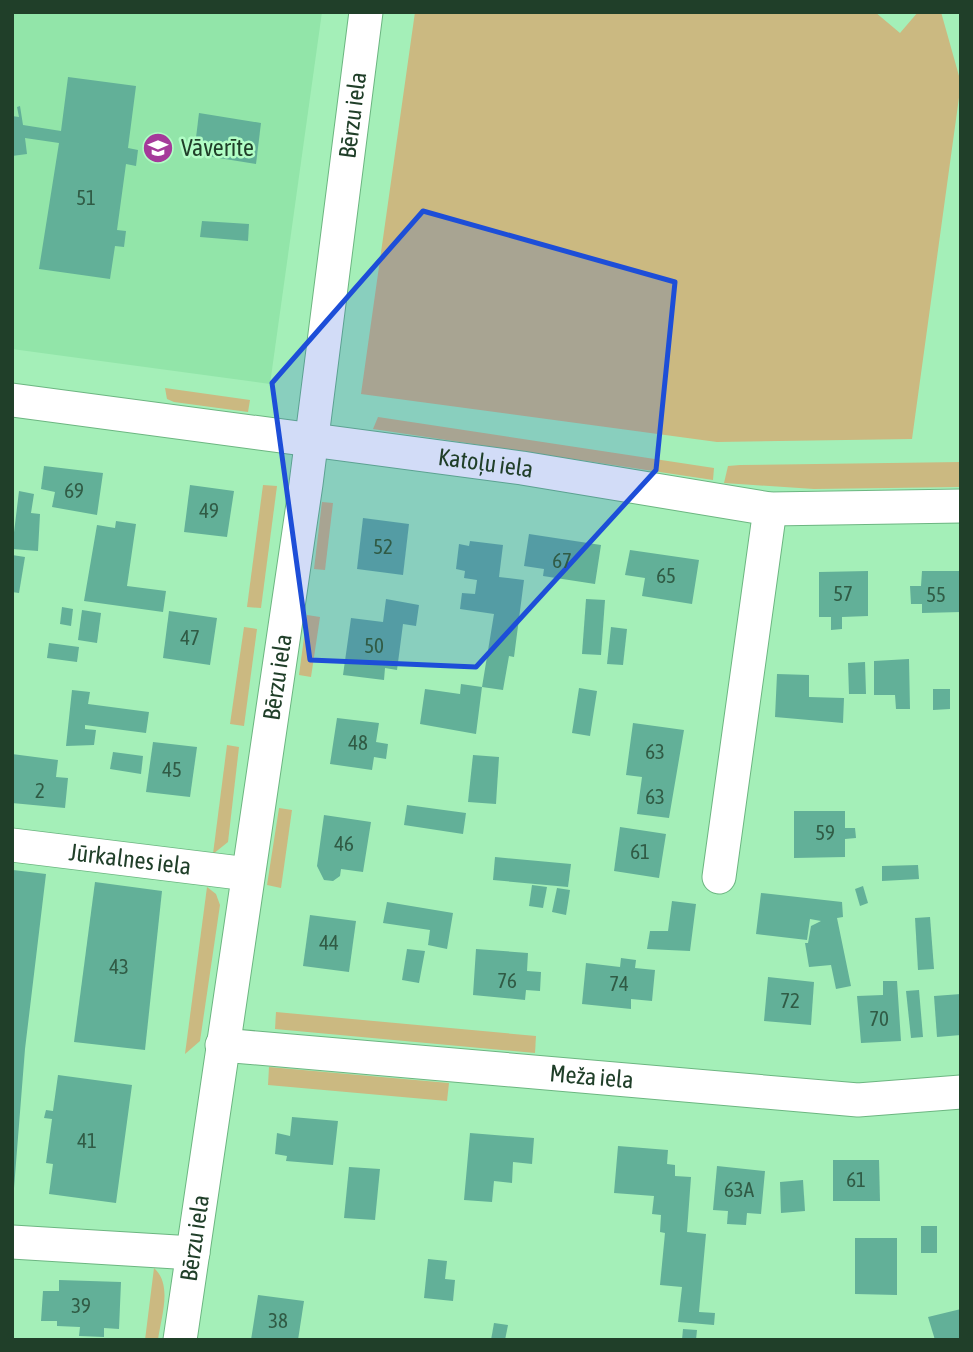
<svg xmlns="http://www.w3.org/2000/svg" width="973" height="1352" font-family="'Asap Condensed',sans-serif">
  <rect width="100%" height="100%" fill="#a4efb8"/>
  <polygon fill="#92e5a9" points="12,12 322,12 270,384 12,349"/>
  <g fill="#cbb981">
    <polygon points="415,12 875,12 900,33 918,12 941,12 961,83 912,439 717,442 361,394"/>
    <polygon points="165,388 250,400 248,412 174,402 167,399"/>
    <polygon points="378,417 714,468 713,480 373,429"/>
    <polygon points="961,462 961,487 814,489 724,483 728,466 740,465"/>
    <polygon points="263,485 277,486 261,608 247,607"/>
    <polygon points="322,502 333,503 325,570 314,569"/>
    <polygon points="307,615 320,617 311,677 299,675"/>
    <polygon points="244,627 257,629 244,726 230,724"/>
    <polygon points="227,745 239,747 228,842 213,854"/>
    <polygon points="279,808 292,810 281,888 267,885"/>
    <polygon points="207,887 216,894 220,905 200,1041 185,1054"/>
    <polygon points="276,1012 536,1036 535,1053 275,1029"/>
    <polygon points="269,1067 449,1083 447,1101 268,1085"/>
    <path d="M154,1268C173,1285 161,1317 158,1340H145Z"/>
  </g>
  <g fill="#62b098">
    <polygon points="68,77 136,86 128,148 138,150 136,166 126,164 117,230 126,231 124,247 115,246 110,279 39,269 59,143 25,138 27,154 12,156 12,116 19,117 17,107 20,106 23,125 61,131"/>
    <polygon points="199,113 261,123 256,164 194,154"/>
    <polygon points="202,221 249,224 248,241 200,237"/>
    <polygon points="44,466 103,473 97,515 52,507 55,492 41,489"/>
    <polygon points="190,485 234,491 227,537 184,532"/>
    <polygon points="19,491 34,494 31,513 40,514 38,551 12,549"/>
    <polygon points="363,518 409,524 403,575 357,569"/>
    <polygon points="116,521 136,524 127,586 166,591 163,612 84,601 97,525 115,528"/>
    <polygon points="529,534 601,545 595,584 543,576 544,569 524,566"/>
    <polygon points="470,541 503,545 499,577 524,580 514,657 509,656 503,690 482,687 494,614 460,609 462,593 475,594 477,580 464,578 465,571 456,569 459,544 469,546"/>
    <polygon points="630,550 699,560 692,604 642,596 645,578 625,575"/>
    <polygon points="12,555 25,557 19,593 12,592"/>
    <polygon points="868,571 868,616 842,617 842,629 831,630 831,617 819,617 819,572"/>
    <polygon points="922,571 961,571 961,612 922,613 922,604 911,604 910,586 921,586"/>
    <polygon points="386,599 419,605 416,626 403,624 397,670 385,668 384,680 343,675 351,618 383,622"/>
    <polygon points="586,599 605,600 601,655 582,654"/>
    <polygon points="62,607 73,609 71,626 60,624"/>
    <polygon points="82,610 101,613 97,643 78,640"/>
    <polygon points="169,611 217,618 210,665 163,658"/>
    <polygon points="611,627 627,629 623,665 607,664"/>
    <polygon points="49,643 79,647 77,662 47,658"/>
    <polygon points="909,659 910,709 896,709 895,695 874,695 874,661"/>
    <polygon points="865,662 866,694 849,694 848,663"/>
    <polygon points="777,674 809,675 809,697 844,698 843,723 775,717"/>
    <polygon points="461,684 482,687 476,734 420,724 425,689 460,694"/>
    <polygon points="579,688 597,691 590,736 572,733"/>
    <polygon points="933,689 950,689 950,709 933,710"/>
    <polygon points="72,690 90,692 88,704 149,712 146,733 85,725 85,729 96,730 94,745 66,746"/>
    <polygon points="337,718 379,723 376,742 388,744 386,759 374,757 372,770 330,764"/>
    <polygon points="633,723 684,730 669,818 637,814 642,777 626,775"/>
    <polygon points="153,742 197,747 190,797 146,792"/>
    <polygon points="113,752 143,756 141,774 110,769"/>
    <polygon points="12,754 58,760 56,777 68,778 65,808 12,803"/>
    <polygon points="473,755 499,757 496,804 468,802"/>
    <polygon points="407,805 466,813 463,834 404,825"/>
    <polygon points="794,811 845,811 845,828 855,828 856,838 845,839 845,857 794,858"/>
    <polygon points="324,815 371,822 363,872 341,869 340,876 333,881 324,880 317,866"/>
    <polygon points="620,827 666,834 659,878 614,871"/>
    <polygon points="495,857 571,864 568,887 493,880"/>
    <polygon points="918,865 919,879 882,881 882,866"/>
    <polygon points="13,870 46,874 25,1049 14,1188"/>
    <polygon points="95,882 162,891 145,1050 74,1042"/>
    <polygon points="532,885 547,887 543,908 529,906"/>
    <polygon points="863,886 868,903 860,906 855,889"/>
    <polygon points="557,888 570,890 566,915 552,912"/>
    <polygon points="761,893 842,902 843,917 837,918 851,986 836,989 831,965 809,967 805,943 808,943 811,926 821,921 810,919 807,940 756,934"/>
    <polygon points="672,901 696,904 690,951 647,949 650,931 668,931"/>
    <polygon points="387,902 453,913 447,949 428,945 430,930 383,923"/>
    <polygon points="310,915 356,921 349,972 303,966"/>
    <polygon points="930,917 934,969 918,970 915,918"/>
    <polygon points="407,949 425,951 419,983 402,980"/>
    <polygon points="476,949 528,953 527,971 541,972 540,991 526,990 525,1000 473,995"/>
    <polygon points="621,958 636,960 635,968 655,970 652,1001 631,999 631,1009 582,1004 586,963 620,967"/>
    <polygon points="768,977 814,982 811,1025 764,1021"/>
    <polygon points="883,981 897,981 901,1041 861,1043 857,996 883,995"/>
    <polygon points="919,990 923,1037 911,1038 906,991"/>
    <polygon points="961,994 961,1035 937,1037 934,996"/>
    <polygon points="58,1075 132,1085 116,1203 49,1194 53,1164 46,1163 52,1119 44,1118 46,1110 53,1111"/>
    <polygon points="292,1117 338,1121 333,1165 286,1161 287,1156 275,1154 277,1133 290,1136"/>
    <polygon points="470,1133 534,1138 532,1164 513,1162 512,1183 494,1181 492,1202 464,1200"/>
    <polygon points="618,1146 668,1150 667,1164 675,1165 675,1176 691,1177 687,1232 706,1234 699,1312 715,1313 714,1325 678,1322 682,1287 660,1285 665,1233 660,1232 661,1215 652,1214 654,1196 614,1193"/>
    <polygon points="833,1160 879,1160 880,1201 833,1201"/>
    <polygon points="717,1166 765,1171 761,1214 747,1213 746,1225 727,1224 728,1211 713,1210"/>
    <polygon points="349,1167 380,1169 375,1220 344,1218"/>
    <polygon points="803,1180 805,1211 781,1213 780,1182"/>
    <rect x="921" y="1226" width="16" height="27"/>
    <polygon points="855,1238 897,1238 897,1295 855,1294"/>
    <polygon points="428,1259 447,1261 445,1279 455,1280 453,1301 424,1298"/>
    <polygon points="59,1280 121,1282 119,1329 104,1328 104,1337 79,1336 80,1327 57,1326 57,1321 41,1321 43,1291 59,1291"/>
    <polygon points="258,1295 304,1301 298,1340 251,1340"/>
    <polygon points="961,1309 961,1340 935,1340 928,1317"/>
    <polygon points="494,1323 508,1325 505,1340 491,1340"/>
    <polygon points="683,1329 697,1330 696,1340 682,1340"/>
  </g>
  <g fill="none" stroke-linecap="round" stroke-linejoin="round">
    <g stroke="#6cb681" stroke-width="35">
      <g id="street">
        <path id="s1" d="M12,400L522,468L770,509L961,506"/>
        <path id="s2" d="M12,845L248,874"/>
        <polyline points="719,877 770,509"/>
        <path id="s3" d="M222,1045L858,1100L961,1092"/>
        <polyline points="12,1242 193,1253"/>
        <path id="s4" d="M180,1340L306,484L366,12"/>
      </g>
    </g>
    <use href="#street" stroke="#fff" stroke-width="33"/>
  </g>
  <path fill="#1d4ed8" fill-opacity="0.2" stroke="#1d4ed8" stroke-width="5" stroke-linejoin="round" d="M423,211L675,282L656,470L476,667L310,660L272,383Z"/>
  <defs>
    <g id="school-disc" transform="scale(1.575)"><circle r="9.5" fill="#a53a9a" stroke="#b1fdc5"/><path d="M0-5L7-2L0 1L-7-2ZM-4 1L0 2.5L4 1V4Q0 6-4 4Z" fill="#fff"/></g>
  </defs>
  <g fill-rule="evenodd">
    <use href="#school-disc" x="158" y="148"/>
  </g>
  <g text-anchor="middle" stroke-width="5" stroke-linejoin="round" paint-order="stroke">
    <g font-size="21" fill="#305b45">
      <text x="86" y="205">51</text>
      <text x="74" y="498">69</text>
      <text x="209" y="518">49</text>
      <text x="383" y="554">52</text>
      <text x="562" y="568">67</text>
      <text x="666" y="583">65</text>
      <text x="843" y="601">57</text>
      <text x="936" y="602">55</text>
      <text x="190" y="645">47</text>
      <text x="374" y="653">50</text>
      <text x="358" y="750">48</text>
      <text x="655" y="759">63</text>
      <text x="172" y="777">45</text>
      <text x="40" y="798">2</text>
      <text x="655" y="804">63</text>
      <text x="825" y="840">59</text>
      <text x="344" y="851">46</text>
      <text x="640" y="859">61</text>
      <text x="329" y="950">44</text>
      <text x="119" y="974">43</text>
      <text x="507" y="988">76</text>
      <text x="619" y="991">74</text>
      <text x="790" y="1008">72</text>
      <text x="879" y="1026">70</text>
      <text x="87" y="1148">41</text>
      <text x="856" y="1187">61</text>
      <text x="739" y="1197">63A</text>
      <text x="81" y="1313">39</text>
      <text x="278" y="1328">38</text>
    </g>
    <g font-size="24" fill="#203f29" stroke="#b1fdc5">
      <text dy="8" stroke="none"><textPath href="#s4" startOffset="1237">Bērzu iela</textPath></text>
      <text dy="8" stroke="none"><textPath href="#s1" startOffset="478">Katoļu iela</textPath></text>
      <text dy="8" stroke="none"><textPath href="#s4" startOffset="670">Bērzu iela</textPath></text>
      <text dy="8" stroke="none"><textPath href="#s2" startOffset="119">Jūrkalnes iela</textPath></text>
      <text dy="8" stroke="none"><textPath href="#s3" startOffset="371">Meža iela</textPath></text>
      <text dy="8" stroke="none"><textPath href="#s4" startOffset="103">Bērzu iela</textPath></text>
    </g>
    <g font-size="24" fill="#203f29" stroke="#b1fdc5" text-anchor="start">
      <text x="181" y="156">Vāverīte</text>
    </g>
  </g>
  <rect width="973" height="1352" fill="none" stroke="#203f29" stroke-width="28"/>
</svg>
